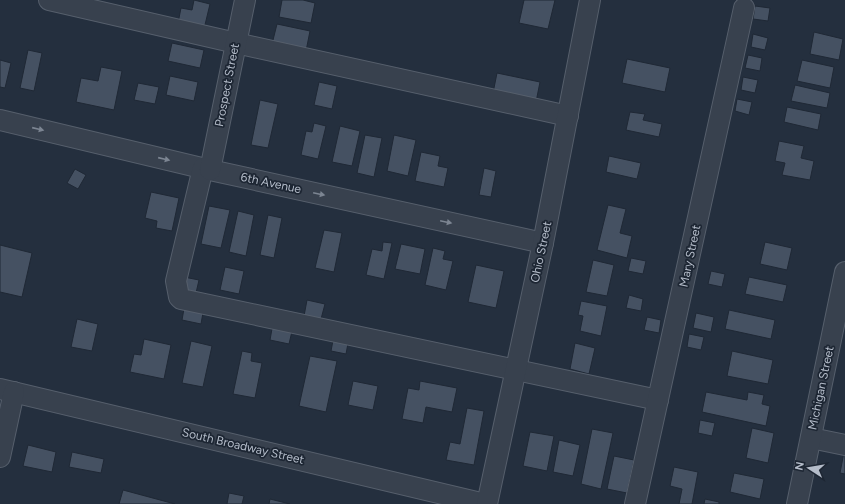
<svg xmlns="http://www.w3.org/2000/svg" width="845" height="504" font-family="Figtree,sans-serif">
  <rect width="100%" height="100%" fill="#242f3e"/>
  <g fill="#455162" stroke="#1f2835">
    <polygon points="194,0 210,4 204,29 178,23 181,8 192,10"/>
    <polygon points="282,0 303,0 315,3 311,23 279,17"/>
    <polygon points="524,0 555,0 548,29 519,23"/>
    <polygon points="755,6 770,8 768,21 753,19"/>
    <polygon points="277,24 310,31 306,51 272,44"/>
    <polygon points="814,32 843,39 839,60 810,54"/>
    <polygon points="753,34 768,38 765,50 751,47"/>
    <polygon points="172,43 204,50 200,68 168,61"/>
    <polygon points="28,50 42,53 34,91 20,88"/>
    <polygon points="748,55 762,58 760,71 745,68"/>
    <polygon points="627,59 670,68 665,92 622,83"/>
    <polygon points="0,60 11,63 5,88 0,87"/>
    <polygon points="802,60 834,67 830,88 797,81"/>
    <polygon points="101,67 122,71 114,110 76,102 81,78 98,81"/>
    <polygon points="497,73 540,82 536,102 493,93"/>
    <polygon points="170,76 198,82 194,101 166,95"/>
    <polygon points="743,77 758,80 755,93 741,90"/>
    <polygon points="319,82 337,86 332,109 314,105"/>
    <polygon points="138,83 159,87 155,104 134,100"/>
    <polygon points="795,85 830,93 827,108 791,101"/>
    <polygon points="737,99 752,102 749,115 735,111"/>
    <polygon points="260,100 278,104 268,148 251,145"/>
    <polygon points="787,107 821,114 818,130 784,122"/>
    <polygon points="630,112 645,114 643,120 662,124 659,137 626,130"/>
    <polygon points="314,123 326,126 318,159 301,155 306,131 312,132"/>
    <polygon points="340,126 360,131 352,166 332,162"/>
    <polygon points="365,135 382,138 374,177 357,173"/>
    <polygon points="394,135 416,140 408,176 387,171"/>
    <polygon points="779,141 804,146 801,158 814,161 810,180 782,175 785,163 775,161"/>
    <polygon points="421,152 440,156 438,166 448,168 444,187 415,181"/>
    <polygon points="609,156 641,163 637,179 606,172"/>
    <polygon points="484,168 496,171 491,197 479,195"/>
    <polygon points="75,169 86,175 78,189 67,183"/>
    <polygon points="151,192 179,198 172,231 156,228 157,221 145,218"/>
    <polygon points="608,205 626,209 620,233 632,236 627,258 597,250"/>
    <polygon points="209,206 230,210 221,248 201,244"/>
    <polygon points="238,211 254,215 246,256 229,252"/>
    <polygon points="268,215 282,218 274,258 260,255"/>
    <polygon points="324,230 342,233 334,272 315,268"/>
    <polygon points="383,242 392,243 384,279 366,275 372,249 382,251"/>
    <polygon points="765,242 792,248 787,270 760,264"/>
    <polygon points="401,244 425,249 420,274 395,269"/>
    <polygon points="0,245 32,253 22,297 0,292"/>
    <polygon points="433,248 445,251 443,259 453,261 446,290 425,285"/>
    <polygon points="631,258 646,261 643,274 628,271"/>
    <polygon points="593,260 614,265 607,296 586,292"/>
    <polygon points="476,265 504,271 496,308 468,302"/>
    <polygon points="225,267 244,271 239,294 220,290"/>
    <polygon points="711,271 725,274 722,287 708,284"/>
    <polygon points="184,277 199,280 196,293 181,290"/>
    <polygon points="749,277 787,285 783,302 745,294"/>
    <polygon points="629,295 643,299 641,311 626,308"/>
    <polygon points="307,300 325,304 321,319 304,316"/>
    <polygon points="581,301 607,306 601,336 580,331 583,316 578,315"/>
    <polygon points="185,303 204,307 201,324 182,320"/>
    <polygon points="729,310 775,320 771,339 725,329"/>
    <polygon points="696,313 714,317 711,332 693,328"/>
    <polygon points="647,317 661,320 659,333 644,330"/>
    <polygon points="77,319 98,324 92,351 71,347"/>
    <polygon points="273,323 293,327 289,344 270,340"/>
    <polygon points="689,334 704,337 701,350 687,347"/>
    <polygon points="334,335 349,338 346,354 331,351"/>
    <polygon points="144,339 171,345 164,379 130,372 134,354 141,355"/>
    <polygon points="191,341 212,346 203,387 182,383"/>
    <polygon points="575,343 595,348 589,374 570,369"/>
    <polygon points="242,351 252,353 251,361 262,363 255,398 233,394"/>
    <polygon points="732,351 773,360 768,384 727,376"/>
    <polygon points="310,356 337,361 326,412 299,406"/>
    <polygon points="353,381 378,386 373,410 348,405"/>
    <polygon points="420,381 457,388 452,412 426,407 423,423 402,419 408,388 419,390"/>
    <polygon points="706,392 747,400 748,392 764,395 762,404 770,406 766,426 702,412"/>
    <polygon points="467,408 484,411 474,465 446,460 450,442 460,444"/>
    <polygon points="700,420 715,423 712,436 698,433"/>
    <polygon points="752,428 774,433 768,463 746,458"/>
    <polygon points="592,429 613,433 601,489 581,484"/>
    <polygon points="530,432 554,436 547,471 523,466"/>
    <polygon points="559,440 580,445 573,476 553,472"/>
    <polygon points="28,445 56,452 52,472 23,466"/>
    <polygon points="72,452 104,459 101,473 69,467"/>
    <polygon points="844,452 845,452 845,474 840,473"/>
    <polygon points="614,456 634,460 627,493 607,489"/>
    <polygon points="674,467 698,472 692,504 679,504 682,489 670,486"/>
    <polygon points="734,473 764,479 760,499 730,492"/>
    <polygon points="123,490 175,504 119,504"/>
    <polygon points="229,493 244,496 242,504 227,504"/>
    <polygon points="270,499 290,504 269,504"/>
    <polygon points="705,499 719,502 719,504 704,504"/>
  </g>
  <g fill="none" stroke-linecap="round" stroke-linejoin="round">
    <g stroke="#565f6c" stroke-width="22">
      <g id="minor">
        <polyline points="49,0 236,43 568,116"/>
        <polyline points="0,120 210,170 543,243"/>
        <polyline points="203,168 176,281 179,297 181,299 658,400"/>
        <polyline points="210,170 245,0"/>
        <polyline points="0,389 485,504"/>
        <polyline points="811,438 845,445"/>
        <polyline points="0,457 14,392"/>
        <polyline points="487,504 543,243 590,0"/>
        <polyline points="635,504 744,8"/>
        <polyline points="797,504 845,272"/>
      </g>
    </g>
    <use href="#minor" stroke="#38414e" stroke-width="20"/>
  </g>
  <defs><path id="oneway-solid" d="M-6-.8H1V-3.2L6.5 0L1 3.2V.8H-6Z"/></defs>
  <g fill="#7c8592">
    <use href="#oneway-solid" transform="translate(38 129) rotate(13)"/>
    <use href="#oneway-solid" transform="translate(164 159) rotate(13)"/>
    <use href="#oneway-solid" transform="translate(319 194) rotate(12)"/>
    <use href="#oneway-solid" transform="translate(446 222) rotate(12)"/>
  </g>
  <g text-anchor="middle" stroke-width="3.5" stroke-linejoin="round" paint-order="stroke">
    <g font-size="12" fill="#b4bcc9" stroke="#1d2633">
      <text transform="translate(227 85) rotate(-79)" y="4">Prospect Street</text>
      <text transform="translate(271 183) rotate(12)" y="4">6th Avenue</text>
      <text transform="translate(541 252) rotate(-78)" y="4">Ohio Street</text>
      <text transform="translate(690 256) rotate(-78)" y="4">Mary Street</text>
      <text transform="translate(821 388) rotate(-78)" y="4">Michigan Street</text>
      <text transform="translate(243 446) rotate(13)" y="4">South Broadway Street</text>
    </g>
  </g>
  <g transform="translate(809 468) rotate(282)" stroke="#1d2633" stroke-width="3" paint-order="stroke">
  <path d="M0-3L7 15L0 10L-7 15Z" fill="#b4bcc9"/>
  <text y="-6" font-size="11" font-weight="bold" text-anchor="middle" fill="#b4bcc9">N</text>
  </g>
</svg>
